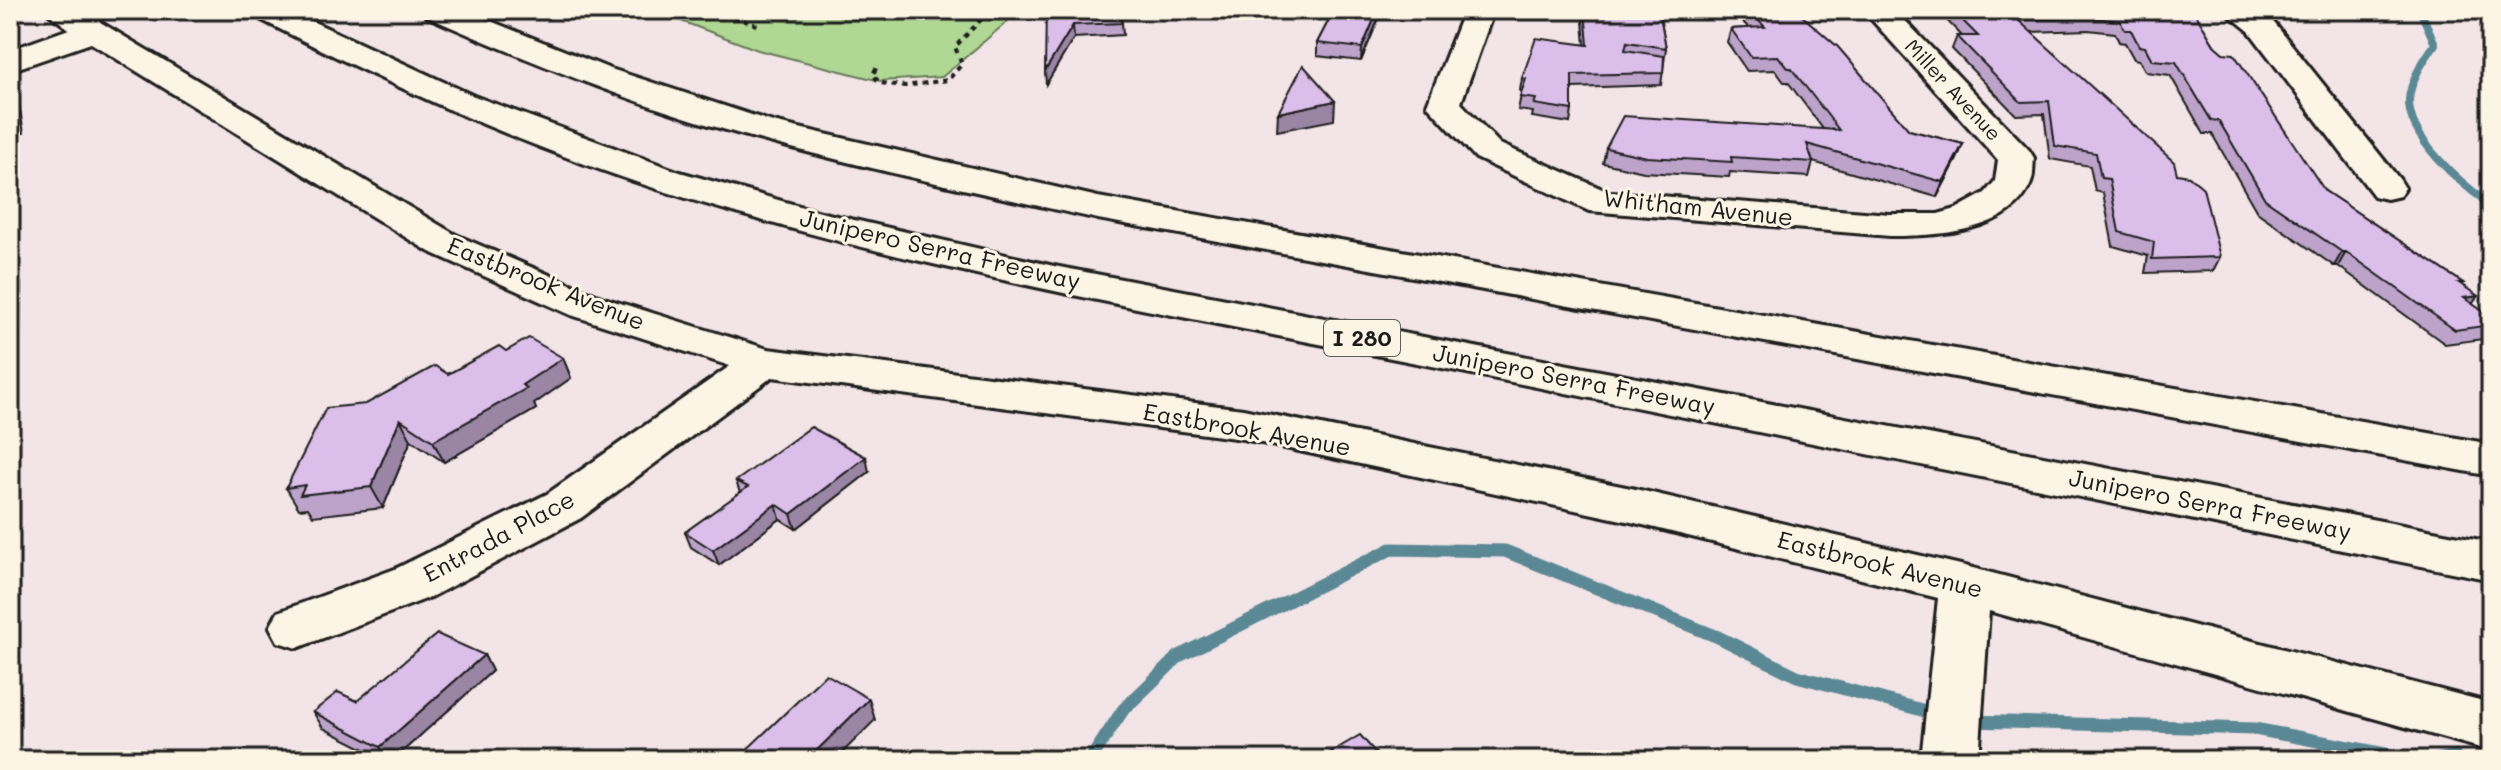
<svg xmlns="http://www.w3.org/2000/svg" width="2501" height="770" font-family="Mali,sans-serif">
  <rect width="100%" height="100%" fill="#f2e4e7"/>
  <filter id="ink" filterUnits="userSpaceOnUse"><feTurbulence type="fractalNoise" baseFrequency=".0125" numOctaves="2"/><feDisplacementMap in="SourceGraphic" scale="16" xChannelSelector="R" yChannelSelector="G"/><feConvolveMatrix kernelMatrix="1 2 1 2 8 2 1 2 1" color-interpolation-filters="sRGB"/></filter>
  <g filter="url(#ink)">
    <polygon fill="#b0d793" stroke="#667a58" stroke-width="2" points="652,10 1010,10 1007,22 942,77 880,81 758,50"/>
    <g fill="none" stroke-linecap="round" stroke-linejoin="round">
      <path stroke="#5a8894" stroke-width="8" d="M2420,10L2435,44C2424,60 2410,80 2409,100C2407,137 2460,183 2487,202"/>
      <polyline stroke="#5a8894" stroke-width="10" points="2484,200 2491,205"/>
      <g stroke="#5a8894" stroke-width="13">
        <polyline points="1969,721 2255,729 2417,760"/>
        <polyline points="1090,760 1123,710 1179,656 1391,549 1505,551 1718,637 1797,676 1940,715"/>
        <polyline points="2436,760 2455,756"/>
      </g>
      <g stroke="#1c1c1c" stroke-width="6">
        <g id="minor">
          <polygon points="44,10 80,10 456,235 601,297 768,349 1243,409 1631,488 1965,566 2491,703 2491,751 1989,611 1979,760 1921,760 1938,598 1631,522 1243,439 772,377 581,518 431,597 297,648 278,642 270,627 278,612 395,569 547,494 730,366 571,315 428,251 91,43 10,71 10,50 69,29"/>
          <path d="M1464,10H1494L1461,103L1500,144L1609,192L1890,214H1938L1956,209L1985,193L1995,181L1998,160L1863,10H1895L2029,150L2034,158C2033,166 2034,176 2031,183C2012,233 1934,236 1890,236L1589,211L1476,158L1427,105Z"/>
          <polygon points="2223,10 2258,10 2271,19 2400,180 2405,188 2400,196 2387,199 2374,196 2249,31"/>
        </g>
      </g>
      <g stroke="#1c1c1c" stroke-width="6">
        <g id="highway">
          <path d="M250,10H288L474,96L680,172L824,213L1054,266L2491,542V580C2141,509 1792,439 1442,368C1181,316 915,271 660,190C520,145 385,83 254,16Z"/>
          <path d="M422,10H463L608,68L773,122L1098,197L2491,444V476L1098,219C968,190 837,163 709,125C613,95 519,57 426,16Z"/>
        </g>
      </g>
      <g stroke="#1c1c1c" stroke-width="4" stroke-dasharray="5 5" stroke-linecap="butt">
        <polyline points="715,10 759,26"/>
        <polyline points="876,68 873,75 880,83 905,86 948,80 962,64 955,47 990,10"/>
      </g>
      <use href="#minor" fill="#fcf5e5" fill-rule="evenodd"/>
      <use href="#highway" fill="#fcf5e5" fill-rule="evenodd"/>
    </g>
    <g fill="#bda3ca" stroke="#1c1c1c" stroke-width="2">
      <polygon points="1046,10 1121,10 1123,35 1074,38 1046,84"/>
      <polygon points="1334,10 1381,10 1381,13 1361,61 1317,56 1317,43"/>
      <polygon points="1582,10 1659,10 1666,48 1661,85 1572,88 1572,110 1570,123 1532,117 1533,112 1518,110 1522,91 1520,91 1522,78 1585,45"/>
      <polygon points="1731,10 1792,10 1909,130 1963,144 1957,159 1937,197 1813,162 1809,177 1730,172 1729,177 1644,172 1603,163 1606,148 1823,129 1788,82 1784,82 1775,70 1747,71 1727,42 1731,29 1749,28"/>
      <polygon points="1937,10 2193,10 2214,45 2325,191 2463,283 2461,285 2478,296 2472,304 2491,317 2491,337 2490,338 2445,344 2338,266 2334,266 2257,212 2212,134 2204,134 2170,75 2146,72 2139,60 2134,59 2125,43 2119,42 2115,33 2088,30 2031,32 2177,174 2220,257 2213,271 2145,273 2148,256 2113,246 2103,193 2095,191 2090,166 2050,159 2044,114 2016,115 1952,49 1957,36 1962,36"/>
      <polygon points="506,351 563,358 571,378 534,404 536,409 444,462 411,440 383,508 313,516 308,508 299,509 286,488 366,404 448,374"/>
      <polygon points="869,472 796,529 780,519 719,565 691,547 685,532 740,493 736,481"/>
      <polygon points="484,655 492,671 393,760 386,760 323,728 313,712 357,701"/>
    </g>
    <g fill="#9a85a4" stroke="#1c1c1c" stroke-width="2">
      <polygon points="1378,10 1381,10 1381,13 1361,61 1362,48"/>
      <polygon points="1073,25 1074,38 1046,84 1045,71"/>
      <polygon points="10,90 19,105 24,133 10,135"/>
      <polygon points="1335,101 1334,120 1277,131 1278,113"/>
      <polygon points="1963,144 1957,159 1937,197 1943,182"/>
      <polygon points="2342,252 2346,252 2338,266 2334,266"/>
      <polygon points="11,269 21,283 20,340 10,343"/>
      <polygon points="2478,296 2468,310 2464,298"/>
      <polygon points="563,358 571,378 534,404 536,409 444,462 433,441"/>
      <polygon points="400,419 411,440 383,508 371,487"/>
      <polygon points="866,457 869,472 796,529 791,514"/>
      <polygon points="776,504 780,519 719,565 713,550"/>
      <polygon points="484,655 492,671 393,760 389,760 380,747"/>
      <polygon points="869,699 875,720 835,760 807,760"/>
    </g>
    <g fill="#dcbeeb" stroke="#1c1c1c" stroke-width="2">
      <polygon points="1046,10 1121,10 1122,23 1073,25 1045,71"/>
      <polygon points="1334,10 1378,10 1362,48 1317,43"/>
      <polygon points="1585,10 1659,10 1666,48 1627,42 1625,50 1664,56 1663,73 1572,75 1572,110 1534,104 1536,99 1520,97 1526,79 1522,78 1536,38 1588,45"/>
      <polygon points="1748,10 1792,10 1795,14 1800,14 1838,47 1909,130 1963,144 1943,182 1807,144 1813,162 1731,157 1732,162 1647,157 1606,148 1623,116 1839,130 1791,68 1788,68 1778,56 1751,57 1731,29 1765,27"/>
      <polygon points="1952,10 2193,10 2214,45 2223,53 2234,54 2325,191 2463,283 2459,283 2478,296 2464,298 2491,317 2491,325 2455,330 2346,252 2342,252 2265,199 2219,121 2211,120 2176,62 2152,60 2145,47 2139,46 2131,30 2125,30 2120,21 2093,18 2018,20 2174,162 2177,174 2189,176 2203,188 2220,257 2152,259 2154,242 2119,232 2109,179 2101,178 2096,153 2055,146 2049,101 2021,102 1957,36 1978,36"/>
      <polygon points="1303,65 1335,101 1278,113"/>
      <polygon points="10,95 14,116 10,117"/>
      <polygon points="529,338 563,358 522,385 527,388 433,441 400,419 371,487 300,495 305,485 286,488 326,408 366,404 435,366 448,374 499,346 506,351"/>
      <polygon points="811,427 866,457 791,514 776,504 713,550 685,532 748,487 736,481"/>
      <polygon points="437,634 484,655 380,747 313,712 338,692 357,701"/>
      <polygon points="826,674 869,699 807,760 736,760"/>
      <polygon points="1360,735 1382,760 1318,760"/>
    </g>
  </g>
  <g text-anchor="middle" stroke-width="6" stroke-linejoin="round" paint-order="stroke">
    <g font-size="20" fill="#1c1c1c" stroke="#fcf5e5">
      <text transform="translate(1953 90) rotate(47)" y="7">Miller Avenue</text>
    </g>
    <rect fill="#fcf5e5" stroke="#5f5d58" stroke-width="2" x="1324" y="320" width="76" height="36" rx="6"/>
    <g font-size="22" font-weight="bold" fill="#1c1c1c">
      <text x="1362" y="346">I 280</text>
    </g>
    <g font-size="24" fill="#1c1c1c" stroke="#fcf5e5">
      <text transform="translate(1698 208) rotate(6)" y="8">Whitham Avenue</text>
      <text transform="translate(940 250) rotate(13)" y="8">Junipero Serra Freeway</text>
      <text transform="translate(546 284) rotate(22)" y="8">Eastbrook Avenue</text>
      <text transform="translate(1574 380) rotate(11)" y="8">Junipero Serra Freeway</text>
      <text transform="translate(1247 430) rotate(10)" y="8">Eastbrook Avenue</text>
      <text transform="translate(2210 505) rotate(11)" y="8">Junipero Serra Freeway</text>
      <text transform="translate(499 537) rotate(-28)" y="8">Entrada Place</text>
      <text transform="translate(1880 565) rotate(14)" y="8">Eastbrook Avenue</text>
    </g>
  </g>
  <rect width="2501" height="770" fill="none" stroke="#fcf5e5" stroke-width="40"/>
  <rect x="20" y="20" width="2461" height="730" fill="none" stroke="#1c1c1c" stroke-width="3" filter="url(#ink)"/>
</svg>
